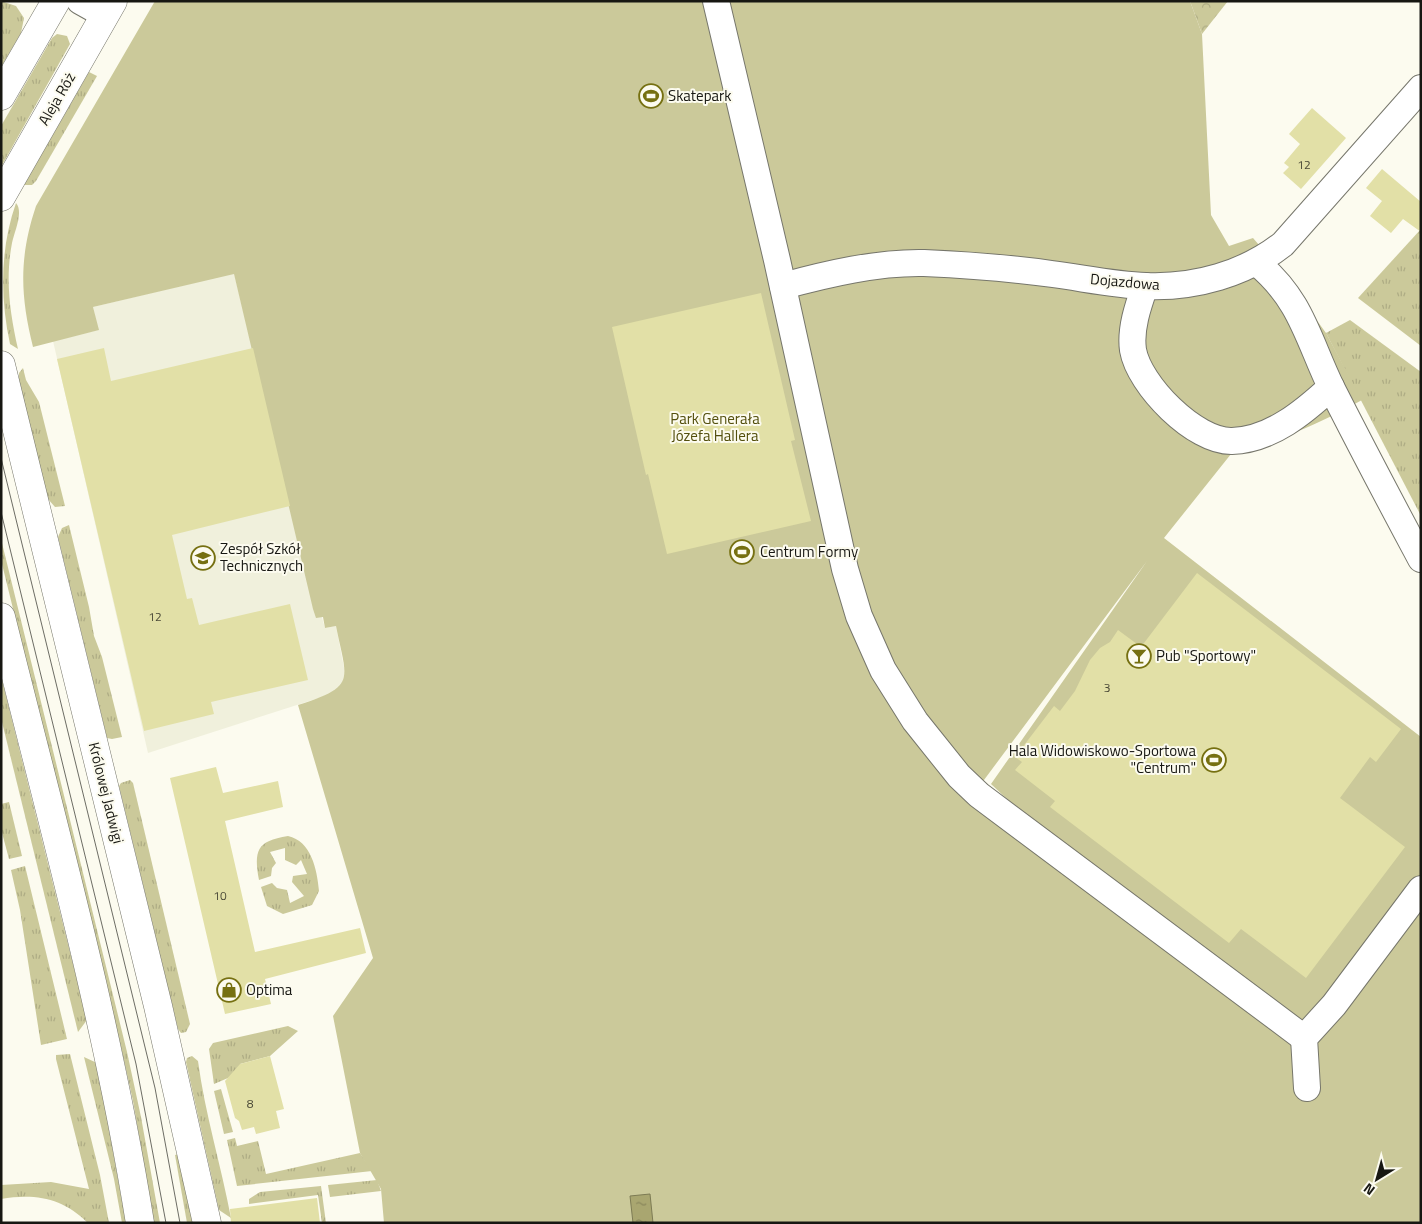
<svg xmlns="http://www.w3.org/2000/svg" width="1422" height="1224" font-family="'Titillium Web',sans-serif">
  <defs>
    <pattern id="grass-tufts" width="24" height="20" patternUnits="userSpaceOnUse" patternTransform="scale(1.25)"><rect width="24" height="20" fill="#cbc99a"/><path d="M3 7l-1-3M5 7V3M7 7l1-3M15 17l-1-3M17 17v-4M19 17l1-3" fill="none" stroke="#aeac84"/></pattern>
    <pattern id="forest-crowns" width="20" height="18" patternUnits="userSpaceOnUse" patternTransform="scale(1.25)"><rect width="20" height="18" fill="#cbc99a"/><path d="M2 6a3 3 0 1 1 6 0M12 15a3 3 0 1 1 6 0" fill="none" stroke="#aeac84"/></pattern>
    <pattern id="water-ripples" width="26" height="14" patternUnits="userSpaceOnUse" patternTransform="scale(1.25)"><rect width="26" height="14" fill="#a9a670"/><path d="M2 4q2-2 4 0t4 0M15 11q2-2 4 0t4 0" fill="none" stroke="#89865b"/></pattern>
  </defs>
  <rect width="100%" height="100%" fill="#fcfbef"/>
  <polygon fill="#f0f0dc" points="234,273 290,506 325,628 336,626 345,673 341,687 325,696 148,753 53,341 98,330 93,307"/>
  <g fill="url(#grass-tufts)">
    <polygon points="1,1 16,6 24,18 21,33 1,67"/>
    <polygon points="57,34 67,36 70,44 1,167 1,126 52,38"/>
    <polygon points="89,72 97,76 36,181 32,185 24,185"/>
    <path d="M16,203C24,212 14,232 12,243C5,280 10,313 18,349L10,344C0,298 0,248 16,203Z"/>
    <polygon points="1421,229 1421,346 1358,298"/>
    <polygon points="1350,320 1421,372 1421,516 1326,333"/>
    <polygon points="23,368 26,380 39,402 65,506 55,507 48,499 19,380 19,373"/>
    <polygon points="69,525 89,607 94,636 102,657 122,737 112,739 107,738 58,537 62,528"/>
    <polygon points="1,539 127,1052 141,1117 160,1223 154,1223 133,1101 121,1047 1,560"/>
    <polygon points="1,676 87,1020 78,1032 1,718"/>
    <polygon points="130,780 133,783 190,1024 186,1032 181,1033 178,1029 119,786 121,783"/>
    <polygon points="9,802 22,856 9,859 1,829 1,804"/>
    <path d="M288,836C311,841 317,869 319,891L312,905L283,914L267,906L261,887L272,883L277,888L287,890L290,903L304,896L292,882L293,876L307,874L301,860L296,865L285,860V848L270,852L276,863L272,868L271,876L259,880C254,851 256,841 288,836Z"/>
    <polygon points="25,866 67,1039 41,1045 20,910 11,870"/>
    <polygon points="288,1026 298,1031 270,1056 240,1064 242,1072 214,1084 209,1049 213,1043"/>
    <path d="M70,1054L100,1175L109,1223H88C63,1198 35,1193 1,1199V1185L51,1182L89,1189L56,1059V1055Z"/>
    <path d="M192,1056L198,1061C205,1114 221,1165 231,1218L219,1210L186,1062L187,1058Z"/>
    <polygon points="84,1057 97,1063 126,1223 122,1223 114,1179"/>
    <polygon points="221,1089 233,1132 224,1134 214,1091"/>
    <polygon points="235,1138 237,1146 258,1141 266,1174 360,1153 372,1171 237,1186 227,1140"/>
    <polygon points="179,1154 193,1223 187,1223 175,1155"/>
    <polygon points="377,1180 381,1191 330,1197 328,1185"/>
    <polygon points="321,1186 326,1223 322,1223 318,1195 249,1204 249,1199 260,1192"/>
  </g>
  <polygon fill="url(#forest-crowns)" points="1190,1 1228,1 1202,34"/>
  <path fill="#cbc99a" fill-rule="evenodd" d="M155,1H1190L1202,34L1211,215L1229,246L1253,238L1278,267L1326,333L1362,400C1318,424 1285,440 1235,449L1164,538L1421,737V1223H384L381,1189L360,1153L333,1016L373,958L298,705C357,686 347,681 336,626L325,628L323,617L316,618L313,609L234,274L93,307L99,330L33,347C20,295 19,257 36,206ZM1147,561L991,784L1029,820L981,784Z"/>
  <polygon fill="url(#water-ripples)" stroke="#7d7b54" points="650,1194 653,1223 633,1223 630,1196"/>
  <g fill="#e2e0a7">
    <polygon points="1312,108 1346,138 1301,189 1283,173 1289,167 1284,163 1300,144 1289,134"/>
    <polygon points="1382,169 1421,202 1421,232 1403,219 1391,233 1370,216 1382,201 1366,188"/>
    <polygon points="761,293 795,440 791,441 811,521 667,554 648,474 646,475 612,327"/>
    <polygon points="104,348 111,381 253,348 290,506 172,535 187,599 192,598 199,625 290,604 308,680 211,702 214,714 144,731 57,359"/>
    <polygon points="1197,573 1401,729 1376,762 1370,757 1340,798 1405,847 1306,978 1241,929 1229,943 1050,807 1055,801 1015,770 1022,762 1015,757 1054,706 1060,711 1075,691 1090,660 1100,648 1110,642 1118,630 1141,647"/>
    <polygon points="216,767 223,793 278,781 283,807 225,821 255,952 360,928 366,953 265,979 271,1004 225,1014 170,778"/>
    <polygon points="270,1056 284,1109 276,1111 280,1128 256,1134 254,1127 242,1130 239,1121 235,1118 225,1081 240,1064"/>
    <polygon points="317,1198 320,1223 231,1223 230,1209"/>
  </g>
  <g fill="none" stroke-linecap="round" stroke-linejoin="round">
    <g stroke="#76766b" stroke-width="28">
      <g id="minor">
        <polyline points="80,1 105,15"/>
        <polyline points="716,1 777,260 845,569 859,616 883,670 915,721 959,776 979,795 1304,1038"/>
        <path d="M1257,263C1302,300 1308,340 1332,389C1361,446 1391,503 1421,559"/>
        <path d="M783,286C827,274 878,262 924,263C967,265 1010,268 1052,274C1083,278 1115,285 1146,286C1195,288 1245,274 1283,244L1421,88"/>
        <path d="M1145,286C1138,306 1130,329 1133,350C1139,385 1195,442 1232,441C1271,440 1305,411 1331,387"/>
        <polyline points="1307,1088 1304,1038 1334,1005 1421,889"/>
      </g>
    </g>
    <g stroke="#76766b" stroke-width="29">
      <g id="secondary">
        <polyline points="1,96 56,1"/>
        <polyline points="1,197 113,1"/>
        <polyline points="1,365 158,1006 207,1223"/>
        <path d="M1,617C51,818 107,1018 140,1223"/>
      </g>
    </g>
    <use href="#minor" stroke="#fff" stroke-width="26"/>
    <use href="#secondary" stroke="#fff" stroke-width="28"/>
    <g stroke="#6c6c64" stroke-width="1">
      <polyline points="1,458 155,1088 180,1223"/>
      <polyline points="1,512 136,1064 166,1223"/>
    </g>
  </g>
  <defs>
    <g id="stadium-ring" transform="scale(1.25)"><circle r="9.5" fill="#fcfbef" stroke="#767011" stroke-width="1.5"/><path d="M0-5a6.5 5 0 1 0 0 10a6.5 5 0 1 0 0-10ZM-3.5-1.8h7v3.6h-7Z" fill="#767011"/></g>
    <g id="school-ring" transform="scale(1.25)"><circle r="9.5" fill="#fcfbef" stroke="#767011" stroke-width="1.5"/><path d="M0-5L7-2L0 1L-7-2ZM-4 1L0 2.5L4 1V4Q0 6-4 4Z" fill="#767011"/></g>
    <g id="bar-ring" transform="scale(1.25)"><circle r="9.5" fill="#fcfbef" stroke="#767011" stroke-width="1.5"/><path d="M-6-5H6L.8 .8V4.5H3.5V6h-7V4.5H-.8V.8Z" fill="#767011"/></g>
    <g id="shop-ring" transform="scale(1.25)"><circle r="9.5" fill="#fcfbef" stroke="#767011" stroke-width="1.5"/><path d="M-5-2.5h2.3a2.7 3.5 0 0 1 5.4 0H5L5.5 6h-11ZM-1.5-2.5h3a1.5 2.3 0 0 0-3 0Z" fill="#767011"/></g>
  </defs>
  <g fill-rule="evenodd">
    <use href="#stadium-ring" x="651" y="96"/>
    <use href="#stadium-ring" x="742" y="552"/>
    <use href="#school-ring" x="203" y="558"/>
    <use href="#bar-ring" x="1139" y="656"/>
    <use href="#stadium-ring" x="1214" y="760"/>
    <use href="#shop-ring" x="229" y="990"/>
  </g>
  <g text-anchor="middle" stroke-width="4" stroke-linejoin="round" paint-order="stroke">
    <g font-size="12" fill="#4a4937">
      <text x="1304" y="169">12</text>
      <text x="155" y="621">12</text>
      <text x="1107" y="692">3</text>
      <text x="220" y="900">10</text>
      <text x="250" y="1108">8</text>
    </g>
    <g font-size="15" fill="#171712" stroke="#fcfbef" text-anchor="start">
      <text x="668" y="101">Skatepark</text>
      <text x="220" y="554">Zespół Szkół<tspan x="220" dy="17">Technicznych</tspan></text>
      <text x="760" y="557">Centrum Formy</text>
      <text x="1156" y="661">Pub "Sportowy"</text>
      <text x="1196" y="756" text-anchor="end">Hala Widowiskowo-Sportowa<tspan x="1196" dy="17">"Centrum"</tspan></text>
      <text x="246" y="995">Optima</text>
    </g>
    <g font-size="15" fill="#171712" stroke="#fcfbef">
      <text transform="translate(57 99) rotate(-60)" y="5">Aleja Róż</text>
      <text transform="translate(1125 282) rotate(5)" y="5">Dojazdowa</text>
      <text transform="translate(106 793) rotate(76)" y="5">Królowej Jadwigi</text>
    </g>
    <g font-size="15" fill="#534f0d" stroke="#fcfbef">
      <text x="715" y="424">Park Generała<tspan x="715" dy="17">Józefa Hallera</tspan></text>
    </g>
  </g>
  <rect width="1422" height="1224" fill="none" stroke="#171712" stroke-width="5"/>
  <g transform="translate(1377 1179) rotate(217)" stroke="#fcfbef" stroke-width="4" paint-order="stroke">
  <path d="M0-4L9 19L0 12L-9 19Z" fill="#171712"/>
  <text y="-8" font-size="14" font-weight="bold" text-anchor="middle" fill="#171712">N</text>
  </g>
</svg>
